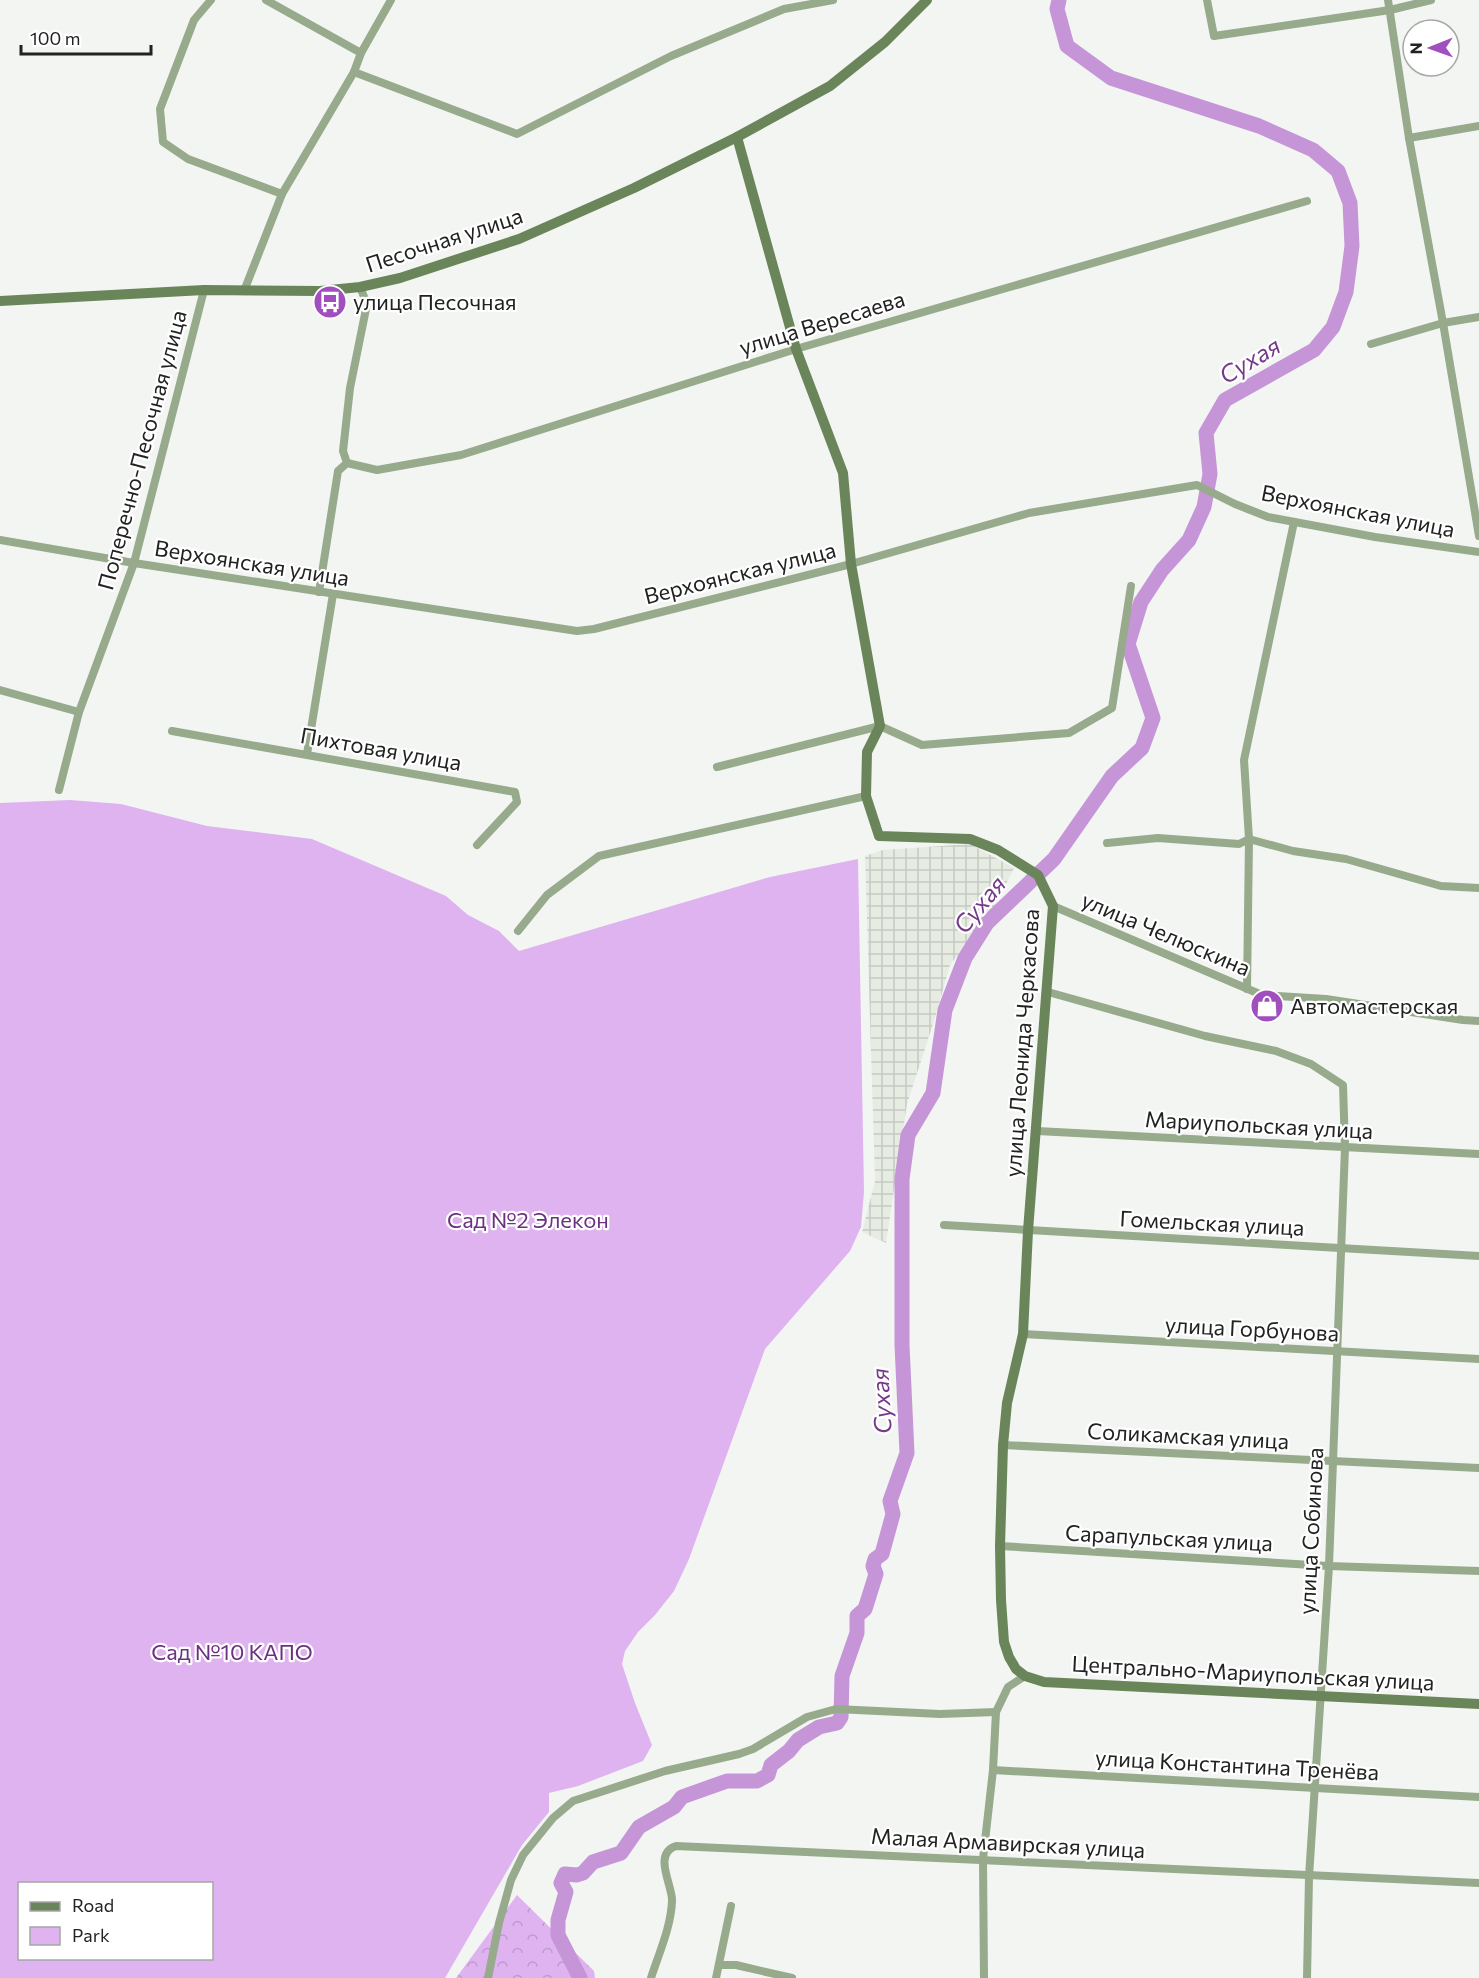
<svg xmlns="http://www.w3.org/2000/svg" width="1479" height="1978" font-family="Commissioner,sans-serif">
  <defs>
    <pattern id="industrial-grid" width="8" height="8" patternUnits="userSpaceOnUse" patternTransform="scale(1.5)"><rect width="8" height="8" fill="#e6ece2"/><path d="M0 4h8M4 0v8" fill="none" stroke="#c5cac2"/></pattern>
    <pattern id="forest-crowns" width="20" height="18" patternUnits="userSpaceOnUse" patternTransform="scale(1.5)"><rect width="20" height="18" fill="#deb3ef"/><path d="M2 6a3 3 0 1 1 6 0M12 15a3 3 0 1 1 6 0" fill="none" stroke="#be9acd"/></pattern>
  </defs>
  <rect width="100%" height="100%" fill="#f3f5f2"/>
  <polygon fill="url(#industrial-grid)" points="970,844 1014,868 995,906 950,965 934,1021 907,1104 886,1243 862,1232 875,1181 865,856 883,850"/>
  <path fill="#deb3ef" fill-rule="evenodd" d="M70,800L121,804L207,826L312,839L446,896L468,915L499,931L519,951L770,877L858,859L864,1192L861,1227L850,1251L765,1349L689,1559L674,1591L655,1615L638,1632L625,1651L622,1664L635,1703L652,1745L643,1761L578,1786L549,1793V1812L522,1845L445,1978H0V803ZM20,1884H212V1958H20Z"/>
  <polygon fill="url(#forest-crowns)" points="517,1895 594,1971 595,1978 456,1978"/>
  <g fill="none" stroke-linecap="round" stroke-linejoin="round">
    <polyline stroke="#c595d7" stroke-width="15" points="580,1978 558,1935 558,1920 566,1892 561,1883 565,1874 577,1875 583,1873 593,1862 621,1853 639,1827 674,1807 682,1797 727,1781 757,1781 768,1775 771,1765 789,1751 798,1740 819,1727 837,1723 841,1717 842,1676 857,1633 857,1616 865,1609 876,1574 873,1566 875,1559 882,1554 893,1514 890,1501 907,1453 902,1345 902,1179 908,1135 933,1093 945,1010 965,958 987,923 1054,859 1112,776 1142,748 1153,718 1128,644 1141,602 1162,570 1189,540 1204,507 1210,474 1206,433 1225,400 1314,350 1333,327 1346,292 1352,246 1350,203 1338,171 1313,150 1259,126 1111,78 1067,46 1057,9 1059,0"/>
    <g stroke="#97aa8c" stroke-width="8">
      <polyline points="211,0 194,20 160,109 163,142 188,159 282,194"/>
      <polyline points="266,0 361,53"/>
      <polyline points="1207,0 1214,36 1390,10 1431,0"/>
      <polyline points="1388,0 1409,138 1443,323 1479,536"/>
      <polyline points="354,72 517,134 671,56 784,9 833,0"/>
      <polyline points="1409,138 1479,126"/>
      <polyline points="244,291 282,194 354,72 361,53 391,0"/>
      <polyline points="1371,344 1443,323 1479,317"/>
      <polyline points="347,463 377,470 461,455 796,349 1307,201"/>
      <polyline points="0,540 134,563 577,631 594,629 851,564 1029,513 1197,485 1235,504 1268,517 1375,537 1479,552"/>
      <polyline points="319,592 338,471 347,463 343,451 350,388 367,304 360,287"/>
      <polyline points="0,690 79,712"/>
      <polyline points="172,731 515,792 517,802 477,845"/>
      <polyline points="307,754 333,594"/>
      <polyline points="717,767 880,726 922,745 1069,733 1112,708 1131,586"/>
      <polyline points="59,790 79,712 134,563 204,290"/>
      <polyline points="1107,843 1158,838 1239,844 1249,839 1293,851 1346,859 1441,886 1479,888"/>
      <polyline points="1053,906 1262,995 1326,999 1463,1020 1479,1021"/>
      <polyline points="518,931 547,895 599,856 866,796"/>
      <polyline points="1247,989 1249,839 1244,760 1294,522"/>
      <polyline points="1048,992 1205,1036 1276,1051 1311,1064 1343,1085 1345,1148 1329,1566 1309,1877 1307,1978"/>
      <polyline points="1037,1131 1479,1154"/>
      <polyline points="944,1225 1479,1256"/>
      <polyline points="1023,1334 1479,1359"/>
      <polyline points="1003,1445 1479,1468"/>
      <polyline points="1000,1546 1329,1566 1479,1571"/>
      <polyline points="993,1770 1479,1797"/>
      <polyline points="719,1965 736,1965 792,1978"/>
      <polyline points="488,1978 499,1923 511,1880 523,1855 553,1818 573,1801 665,1771 739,1754 753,1749 807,1717 836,1709 940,1714 996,1712"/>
      <path d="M651,1978C659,1953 671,1927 672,1901C673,1886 652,1854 676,1846L1479,1883"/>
      <polyline points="716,1978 731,1906"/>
      <polyline points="984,1978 983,1859 993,1770 996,1712 1008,1687 1025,1676"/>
    </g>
    <g stroke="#6a8559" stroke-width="10">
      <polyline points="737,137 796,349 843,473 851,564 880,726 867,752 866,796 879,836 970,839 998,850 1038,875 1053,906 1028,1231 1023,1334 1007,1403 1003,1445 1000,1546 1001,1600 1004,1642 1009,1657 1016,1669 1025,1676 1044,1682 1479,1704"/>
      <polyline points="0,301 204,290 320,291 360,287 400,278 519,239 634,188 737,137 830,86 885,42 927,0"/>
    </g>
  </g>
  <defs>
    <g id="bus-disc" transform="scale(1.725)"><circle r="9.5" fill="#a14fbe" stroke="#fff"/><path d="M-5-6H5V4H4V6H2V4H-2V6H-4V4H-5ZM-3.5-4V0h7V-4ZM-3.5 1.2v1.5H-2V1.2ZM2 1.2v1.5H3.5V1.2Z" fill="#fff"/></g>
    <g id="shop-disc" transform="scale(1.725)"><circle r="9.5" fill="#a14fbe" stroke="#fff"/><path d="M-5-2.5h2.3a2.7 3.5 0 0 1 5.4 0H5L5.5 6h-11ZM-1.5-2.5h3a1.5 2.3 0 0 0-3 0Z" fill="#fff"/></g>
  </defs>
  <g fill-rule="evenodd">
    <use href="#bus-disc" x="330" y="302"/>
    <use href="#shop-disc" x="1267" y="1006"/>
  </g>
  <g text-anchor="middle" stroke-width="4.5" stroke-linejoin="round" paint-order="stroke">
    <g font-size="22" fill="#212221" stroke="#fff">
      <text transform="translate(444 240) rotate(-18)" y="8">Песочная улица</text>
      <text transform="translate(822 323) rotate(-17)" y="8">улица Вересаева</text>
      <text transform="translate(142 450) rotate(-75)" y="8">Поперечно-Песочная улица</text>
      <text transform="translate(1358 511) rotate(11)" y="8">Верхоянская улица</text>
      <text transform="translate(252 563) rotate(9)" y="8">Верхоянская улица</text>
      <text transform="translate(740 573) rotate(-14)" y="8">Верхоянская улица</text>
      <text transform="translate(381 749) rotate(10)" y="8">Пихтовая улица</text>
      <text transform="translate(1166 934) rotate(23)" y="8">улица Челюскина</text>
      <text transform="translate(1022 1043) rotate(-86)" y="8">улица Леонида Черкасова</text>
      <text transform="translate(1259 1125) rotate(3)" y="8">Мариупольская улица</text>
      <text transform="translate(1212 1223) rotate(3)" y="8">Гомельская улица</text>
      <text transform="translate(1252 1329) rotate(3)" y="8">улица Горбунова</text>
      <text transform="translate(1188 1436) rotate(3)" y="8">Соликамская улица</text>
      <text transform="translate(1311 1531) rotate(-87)" y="8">улица Собинова</text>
      <text transform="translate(1169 1538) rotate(3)" y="8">Сарапульская улица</text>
      <text transform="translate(1253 1673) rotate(3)" y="8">Центрально-Мариупольская улица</text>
      <text transform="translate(1237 1765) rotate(3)" y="8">улица Константина Тренёва</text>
      <text transform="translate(1008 1843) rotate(3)" y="8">Малая Армавирская улица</text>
    </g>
    <g font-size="22" fill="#212221" stroke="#fff" text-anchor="start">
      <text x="353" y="310">улица Песочная</text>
      <text x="1290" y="1014">Автомастерская</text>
    </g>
    <g font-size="22" fill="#6c3180" stroke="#fff">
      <text x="528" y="1228">Сад №2 Элекон</text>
      <text x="232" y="1660">Сад №10 КАПО</text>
    </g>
    <g font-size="24" font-style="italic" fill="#753a89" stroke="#fff">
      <text transform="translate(1250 361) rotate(-31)" y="8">Сухая</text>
      <text transform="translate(980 905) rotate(-50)" y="8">Сухая</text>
      <text transform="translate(882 1401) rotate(-93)" y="8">Сухая</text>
    </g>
  </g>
  <rect x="18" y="1882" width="195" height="78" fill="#ffffff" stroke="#a6a7a6" stroke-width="1.5"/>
  <rect x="30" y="1902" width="30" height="9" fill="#6a8559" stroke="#a6a7a6" stroke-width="1.5"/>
  <text x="72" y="1912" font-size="18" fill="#212221">Road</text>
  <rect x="30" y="1927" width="30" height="18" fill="#deb3ef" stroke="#a6a7a6" stroke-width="1.5"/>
  <text x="72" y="1942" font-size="18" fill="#212221">Park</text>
  <g transform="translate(1431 48) rotate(269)"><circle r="28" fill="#ffffff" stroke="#a6a7a6" stroke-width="1.5"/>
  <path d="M0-4.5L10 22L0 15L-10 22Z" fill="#a14fbe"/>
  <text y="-9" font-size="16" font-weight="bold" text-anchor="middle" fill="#212221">N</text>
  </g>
  <path d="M21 45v9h130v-9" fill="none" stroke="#212221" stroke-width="3"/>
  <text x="30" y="45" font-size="18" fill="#212221" stroke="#ffffff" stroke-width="4.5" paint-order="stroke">100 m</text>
</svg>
